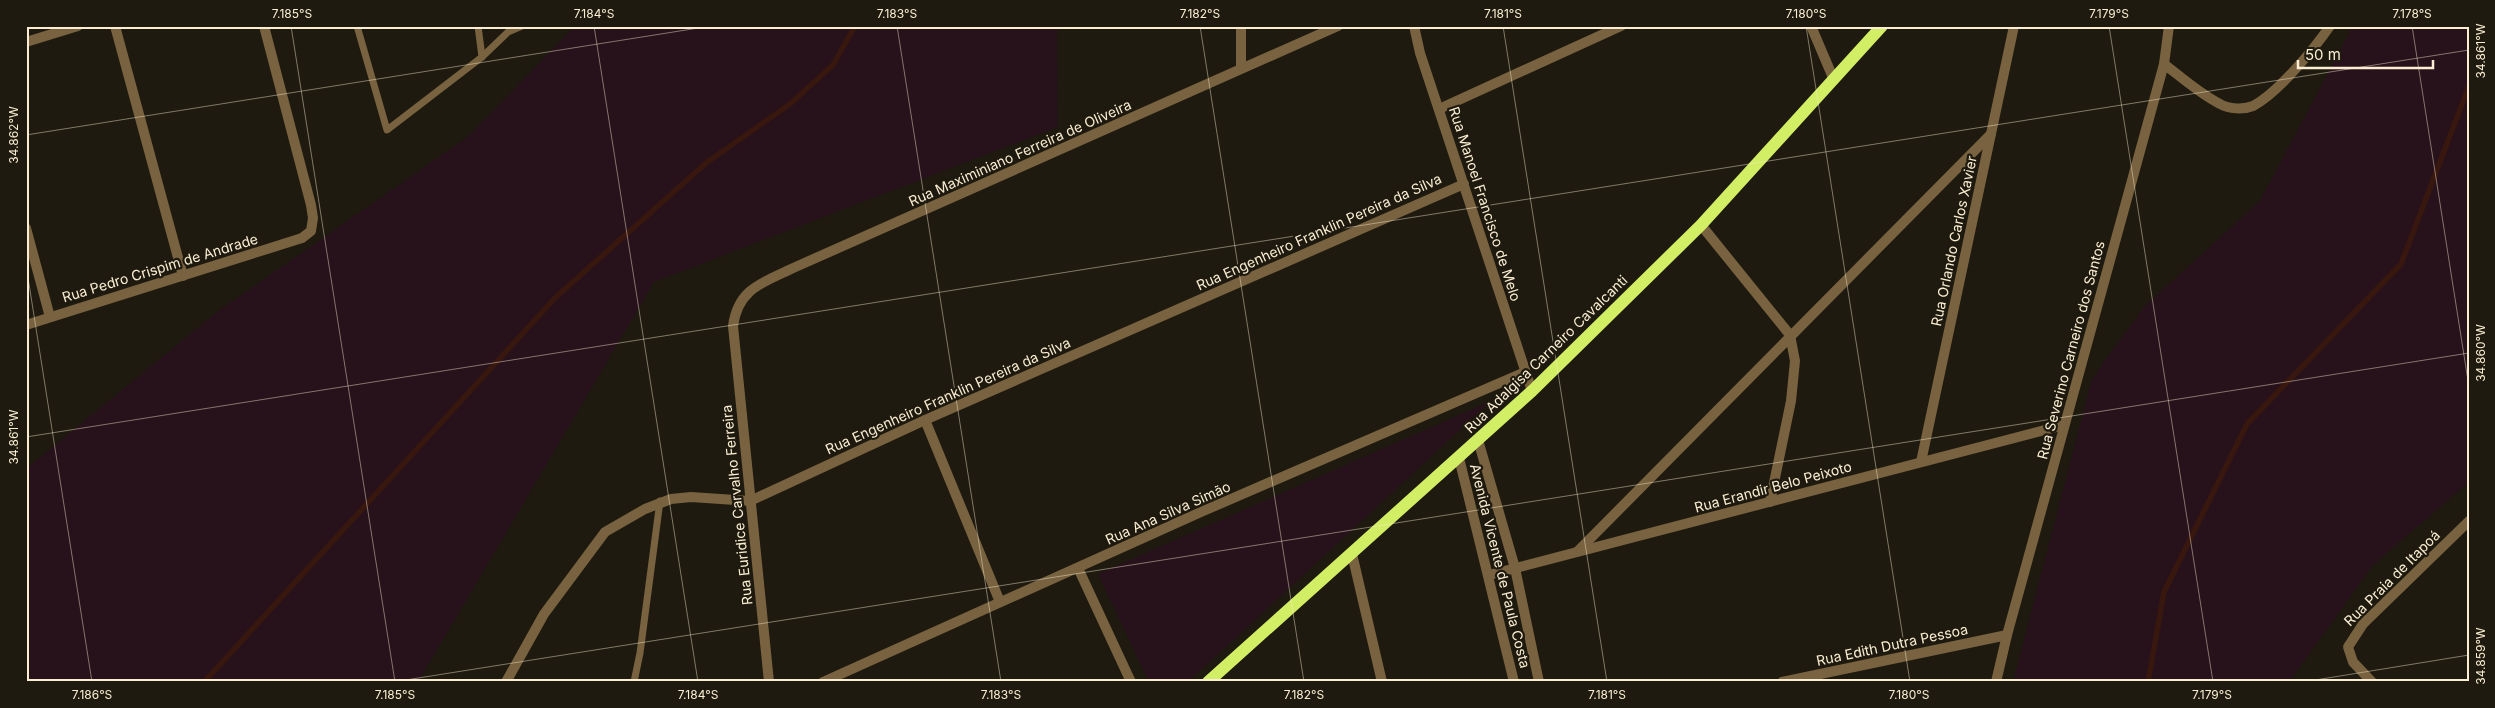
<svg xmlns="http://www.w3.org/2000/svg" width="2495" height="708" font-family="Inter,sans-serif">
  <rect width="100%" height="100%" fill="#1e1a0f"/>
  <g fill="#27121c">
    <polygon points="575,26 1057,26 1058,127 654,282 418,682 26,682 26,469 217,312 469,136"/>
    <polygon points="2353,26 2469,26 2469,482 2373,565 2291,679 2294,682 2013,682 2092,379 2144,307 2260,201"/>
    <polygon points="1491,401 1188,682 1149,682 1098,574"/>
  </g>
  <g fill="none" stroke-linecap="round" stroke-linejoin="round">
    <g stroke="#38170e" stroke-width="5.5">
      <polyline points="204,682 555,298 706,163 790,104 833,65 855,26"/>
      <polyline points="2148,682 2164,592 2247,424 2401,264 2469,86"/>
    </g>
    <g stroke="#78623f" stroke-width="7">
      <polyline points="357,26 387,130 482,57 508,32 522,26"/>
      <polyline points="478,26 482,57"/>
      <polyline points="634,682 640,653 660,501"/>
    </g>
    <g stroke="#78623f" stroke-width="10">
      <polyline points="115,26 183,276"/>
      <polyline points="1414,26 1420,53 1532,391"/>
      <polyline points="1811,26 1834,80"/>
      <polyline points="26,42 78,26"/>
      <path d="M2164,64C2181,77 2200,94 2220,104C2229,109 2243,110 2253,106C2278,93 2314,49 2330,26"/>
      <polyline points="1241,68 1241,26"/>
      <polyline points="1439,109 1621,26"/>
      <polyline points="1701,225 1790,335 1795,361 1791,401 1770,502"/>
      <polyline points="26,228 50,317"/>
      <polyline points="26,325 302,238 311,231 313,218 311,205 264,26"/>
      <polyline points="925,420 1000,602"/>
      <polyline points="1478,440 1515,568 1539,682"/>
      <polyline points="1459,458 1514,682"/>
      <polyline points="1921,462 2014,26"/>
      <polyline points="1577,552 1991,134"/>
      <polyline points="1352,554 1382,682"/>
      <polyline points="1078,568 1131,682"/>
      <polyline points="1489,575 2064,425"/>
      <polyline points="506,682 544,614 605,532 645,509 671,499 691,497 750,501 925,420 1464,184"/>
      <path d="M769,682L733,326C738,289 762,283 791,269L1338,26"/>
      <polyline points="823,682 1201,512 1525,372"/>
      <polyline points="1782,682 2007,635"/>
      <polyline points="1996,682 2007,635 2164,64 2169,26"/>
      <polyline points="2372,682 2353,662 2348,647 2363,624 2469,521"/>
    </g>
    <polyline stroke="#d2ee64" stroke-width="12" points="1208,682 1532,391 1701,225 1882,26"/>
  </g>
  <path fill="none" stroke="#faedd1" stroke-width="1" stroke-opacity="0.45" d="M291,26L395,682M594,26L698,682M897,26L1001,682M1200,26L1304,682M1503,26L1607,682M1806,26L1910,682M2109,26L2213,682M2412,26L2469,387M26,135L711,26M26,265L92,682M26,437L2469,50M393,682L2469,353M2303,682L2469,655"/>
  <g text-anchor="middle" stroke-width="4.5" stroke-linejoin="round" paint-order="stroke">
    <g font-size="14" fill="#faedd1" stroke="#1e1a0f">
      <text transform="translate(1020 153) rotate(-24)" y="5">Rua Maximiniano Ferreira de Oliveira</text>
      <text transform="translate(1485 204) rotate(72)" y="5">Rua Manoel Francisco de Melo</text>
      <text transform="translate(1319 232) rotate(-24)" y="5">Rua Engenheiro Franklin Pereira da Silva</text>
      <text transform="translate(1954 241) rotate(-78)" y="5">Rua Orlando Carlos Xavier</text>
      <text transform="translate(160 268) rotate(-17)" y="5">Rua Pedro Crispim de Andrade</text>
      <text transform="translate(2071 350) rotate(-75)" y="5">Rua Severino Carneiro dos Santos</text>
      <text transform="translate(1546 354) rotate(-44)" y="5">Rua Adalgisa Carneiro Cavalcanti</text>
      <text transform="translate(948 396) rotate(-24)" y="5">Rua Engenheiro Franklin Pereira da Silva</text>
      <text transform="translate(1773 487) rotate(-15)" y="5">Rua Erandir Belo Peixoto</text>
      <text transform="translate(737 505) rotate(-96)" y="5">Rua Euridice Carvalho Ferreira</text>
      <text transform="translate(1168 513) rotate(-24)" y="5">Rua Ana Silva Simão</text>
      <text transform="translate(1500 566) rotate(76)" y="5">Avenida Vicente de Paula Costa</text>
      <text transform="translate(2392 578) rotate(-45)" y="5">Rua Praia de Itapoá</text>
      <text transform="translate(1892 645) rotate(-12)" y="5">Rua Edith Dutra Pessoa</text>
    </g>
  </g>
  <rect width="2495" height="708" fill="none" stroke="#1e1a0f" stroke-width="55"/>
  <path d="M2298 60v8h135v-8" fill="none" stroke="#faedd1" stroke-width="2.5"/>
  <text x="2305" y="60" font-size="15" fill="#faedd1" stroke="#1e1a0f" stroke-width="4" paint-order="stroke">50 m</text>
  <rect x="28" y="28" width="2440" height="652" fill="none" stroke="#faedd1" stroke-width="2"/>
  <g font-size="12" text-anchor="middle" fill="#faedd1">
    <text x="292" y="18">7.185°S</text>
    <text x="594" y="18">7.184°S</text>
    <text x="897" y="18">7.183°S</text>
    <text x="1200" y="18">7.182°S</text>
    <text x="1503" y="18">7.181°S</text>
    <text x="1806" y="18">7.180°S</text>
    <text x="2109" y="18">7.179°S</text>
    <text x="2412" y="18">7.178°S</text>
    <text transform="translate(2481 51) rotate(-90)" y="4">34.861°W</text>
    <text transform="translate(14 135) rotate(-90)" y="4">34.862°W</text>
    <text transform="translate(2481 353) rotate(-90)" y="4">34.860°W</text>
    <text transform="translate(14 437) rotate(-90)" y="4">34.861°W</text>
    <text transform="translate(2481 656) rotate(-90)" y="4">34.859°W</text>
    <text x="92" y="699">7.186°S</text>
    <text x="395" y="699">7.185°S</text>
    <text x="698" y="699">7.184°S</text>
    <text x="1001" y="699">7.183°S</text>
    <text x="1304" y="699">7.182°S</text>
    <text x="1607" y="699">7.181°S</text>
    <text x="1909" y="699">7.180°S</text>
    <text x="2212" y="699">7.179°S</text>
  </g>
</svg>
